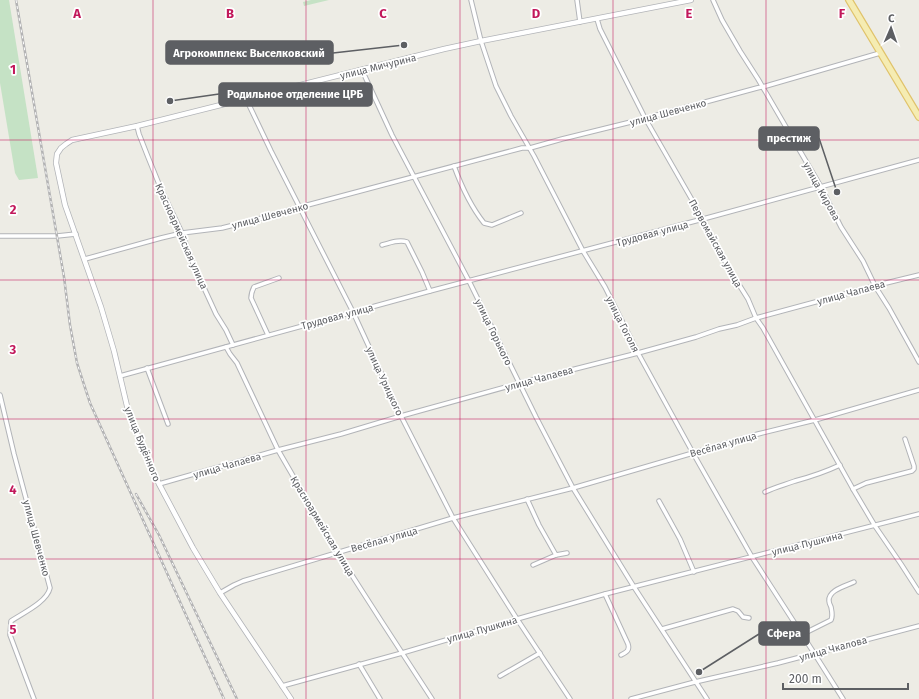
<svg xmlns="http://www.w3.org/2000/svg" width="919" height="699" font-family="'Fira Sans',sans-serif">
  <rect width="100%" height="100%" fill="#edece5"/>
  <g fill="#c5e2c5">
    <polygon points="0,0 9,0 38,178 19,180 15,173 0,83"/>
    <polygon points="311,0 329,0 304,6 303,2"/>
  </g>
  <g fill="none" stroke-linecap="round" stroke-linejoin="round">
    <g stroke="#b2b4b8" stroke-width="5.5">
      <g id="minor">
        <polyline points="471,0 481,41 496,86 511,116 534,156 583,251 605,287 638,353 693,453 752,557 814,653 843,699"/>
        <polyline points="577,0 580,22"/>
        <polyline points="713,0 722,20 740,51 758,79 821,187 841,227 863,261 875,286 889,308 919,362"/>
        <polyline points="597,19 600,29 645,118 699,212 728,267 748,299 756,318 763,328 853,489 875,526 901,564 919,592"/>
        <polyline points="362,70 392,135 469,281 536,417 573,488 634,587 707,699"/>
        <polyline points="247,98 249,105 271,151 353,312 401,416 453,518 517,619 570,699"/>
        <polyline points="137,126 139,134 148,157 161,189 182,233 194,266 216,314 226,330 233,345"/>
        <path d="M454,166C461,185 472,208 484,223L492,225L521,213"/>
        <polyline points="0,236 57,236 76,234"/>
        <path d="M382,245C390,243 399,239 407,242L422,272L430,291"/>
        <polyline points="85,259 161,238 182,233 222,228 262,218 300,207 522,148 530,148 562,139 639,120 757,88 766,86 880,53"/>
        <path d="M268,335L251,298C251,294 252,291 254,287L279,278"/>
        <polyline points="226,347 230,354 237,363 278,450 337,552 380,619 432,699"/>
        <polyline points="147,368 168,424"/>
        <polyline points="120,376 430,291 703,219 919,160"/>
        <path d="M0,395L14,454L50,588C47,602 23,613 11,621L10,635L34,699"/>
        <polyline points="159,484 278,450 341,434 401,416 520,383 638,353 696,337 719,329 737,325 756,318 882,284 919,275"/>
        <polyline points="853,489 866,483 912,471 914,469 914,466 905,439"/>
        <path d="M765,492C775,487 784,485 795,481C810,477 825,472 840,465"/>
        <polyline points="527,499 539,525 556,555"/>
        <polyline points="659,501 680,539 694,572"/>
        <polyline points="533,565 556,555 567,553"/>
        <polyline points="220,593 234,585 243,581 453,518 573,488 758,434 815,420 919,390"/>
        <path d="M605,594L628,644C630,650 627,652 621,655"/>
        <polyline points="662,629 733,609 738,611 743,617 749,618"/>
        <path d="M803,635L809,631L831,620C833,616 832,612 831,607C830,605 829,603 829,601C828,590 846,586 854,582"/>
        <polyline points="359,664 380,699"/>
        <polyline points="500,676 540,653"/>
        <polyline points="282,686 402,653 517,619 605,594 919,514"/>
        <polyline points="631,699 695,682 778,663 919,626"/>
      </g>
    </g>
    <g stroke="#b2b4b8" stroke-width="6">
      <polyline id="tertiary" points="291,699 220,593 193,548 159,484 142,447 127,406 114,351 101,307 65,205 56,163 57,154 61,148 66,144 72,140 137,126 444,49 481,41 691,0"/>
    </g>
    <g stroke="#e0c36b" stroke-width="8">
      <polyline id="primary" points="849,0 919,117"/>
    </g>
    <use href="#minor" stroke="#fff" stroke-width="3.5"/>
    <use href="#tertiary" stroke="#fff" stroke-width="4.5"/>
    <use href="#primary" stroke="#f5ecb2" stroke-width="5.5"/>
    <g stroke="#b3b3b4" stroke-width="2.5">
      <g id="rail">
        <polyline points="16,0 64,277 70,325 77,363 90,403 224,699"/>
        <polyline points="136,494 159,535 237,699"/>
      </g>
    </g>
    <use href="#rail" stroke="#fff" stroke-width="1" stroke-dasharray="3" stroke-linecap="butt"/>
  </g>
  <path fill="none" stroke="#c2185b" stroke-width="1" stroke-opacity="0.55" d="M153,0V699M306,0V699M460,0V699M613,0V699M766,0V699M0,140H919M0,280H919M0,419H919M0,559H919"/>
  <g text-anchor="middle" stroke-width="3.5" stroke-linejoin="round" paint-order="stroke">
    <g font-size="10" fill="#5d5f63" stroke="#fff">
      <text transform="translate(378 66) rotate(-14)" y="4">улица Мичурина</text>
      <text transform="translate(668 112) rotate(-15)" y="4">улица Шевченко</text>
      <text transform="translate(822 191) rotate(61)" y="4">улица Кирова</text>
      <text transform="translate(270 215) rotate(-15)" y="4">улица Шевченко</text>
      <text transform="translate(652 233) rotate(-15)" y="4">Трудовая улица</text>
      <text transform="translate(182 236) rotate(66)" y="4">Красноармейская улица</text>
      <text transform="translate(716 243) rotate(61)" y="4">Первомайская улица</text>
      <text transform="translate(851 292) rotate(-15)" y="4">улица Чапаева</text>
      <text transform="translate(337 316) rotate(-15)" y="4">Трудовая улица</text>
      <text transform="translate(623 324) rotate(63)" y="4">улица Гоголя</text>
      <text transform="translate(494 332) rotate(64)" y="4">улица Горького</text>
      <text transform="translate(539 378) rotate(-15)" y="4">улица Чапаева</text>
      <text transform="translate(385 381) rotate(65)" y="4">улица Урицкого</text>
      <text transform="translate(143 444) rotate(68)" y="4">улица Будённого</text>
      <text transform="translate(723 444) rotate(-16)" y="4">Весёлая улица</text>
      <text transform="translate(227 465) rotate(-16)" y="4">улица Чапаева</text>
      <text transform="translate(323 526) rotate(59)" y="4">Красноармейская улица</text>
      <text transform="translate(37 538) rotate(75)" y="4">улица Шевченко</text>
      <text transform="translate(384 539) rotate(-16)" y="4">Весёлая улица</text>
      <text transform="translate(807 543) rotate(-14)" y="4">улица Пушкина</text>
      <text transform="translate(482 629) rotate(-16)" y="4">улица Пушкина</text>
      <text transform="translate(833 648) rotate(-15)" y="4">улица Чкалова</text>
    </g>
  </g>
  <g font-size="13" text-anchor="middle" font-weight="bold" fill="#c2185b" stroke="#fff" stroke-width="3.5" stroke-linejoin="round" paint-order="stroke">
    <text x="77" y="18">A</text>
    <text x="230" y="18">B</text>
    <text x="383" y="18">C</text>
    <text x="536" y="18">D</text>
    <text x="689" y="18">E</text>
    <text x="842" y="18">F</text>
    <text x="13" y="74">1</text>
    <text x="13" y="214">2</text>
    <text x="13" y="354">3</text>
    <text x="13" y="494">4</text>
    <text x="13" y="634">5</text>
  </g>
  <path fill="none" stroke="#5d5f63" stroke-width="1.5" d="M404 45L333 53M170 101L219 94M837 192L819 138M699 672L759 634"/>
  <g fill="#5d5f63" stroke="#fff" stroke-width="1.5">
    <circle cx="404" cy="45" r="4"/>
    <circle cx="170" cy="101" r="4"/>
    <circle cx="837" cy="192" r="4"/>
    <circle cx="699" cy="672" r="4"/>
  </g>
  <g fill="#5d5f63" stroke="#5d5f63" stroke-width="1.5">
    <rect x="166" y="41" width="167" height="23" rx="4"/>
    <rect x="219" y="83" width="153" height="23" rx="4"/>
    <rect x="759" y="127" width="60" height="23" rx="4"/>
    <rect x="759" y="622" width="50" height="23" rx="4"/>
  </g>
  <g font-size="11" text-anchor="middle" font-weight="bold" fill="#fff">
    <text x="249" y="57">Агрокомплекс Выселковский</text>
    <text x="295" y="98">Родильное отделение ЦРБ</text>
    <text x="789" y="142">престиж</text>
    <text x="784" y="637">Сфера</text>
  </g>
  <g transform="translate(891 28) rotate(2)" stroke="#ffffff" stroke-width="3" paint-order="stroke">
  <path d="M0-3L7 15L0 10L-7 15Z" fill="#5d5f63"/>
  <text y="-6" font-size="11" font-weight="bold" text-anchor="middle" fill="#5d5f63">С</text>
  </g>
  <path d="M783 683v6h125v-6" fill="none" stroke="#5d5f63" stroke-width="2"/>
  <text x="789" y="683" font-size="12" fill="#5d5f63" stroke="#ffffff" stroke-width="3" paint-order="stroke">200 m</text>
</svg>
